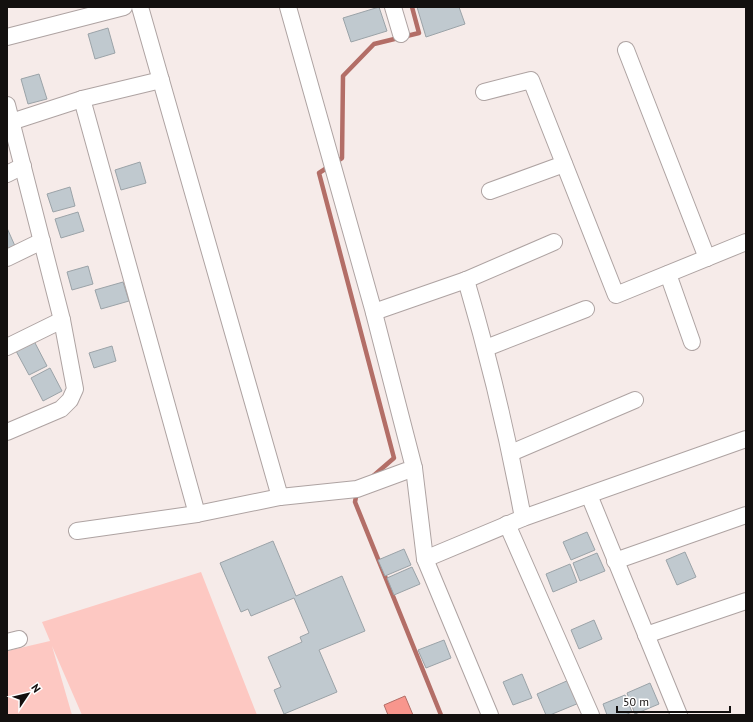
<svg xmlns="http://www.w3.org/2000/svg" width="753" height="722" font-family="'PT Sans',sans-serif">
  <rect width="100%" height="100%" fill="#f6ebe9"/>
  <polygon fill="#fdc8c2" points="201,572 257,715 82,715 52,646 72,715 7,715 7,651 50,641 42,622"/>
  <polygon fill="#f8968d" stroke="#b36e67" points="405,696 413,715 388,715 384,705"/>
  <g fill="none" stroke-linecap="round" stroke-linejoin="round">
    <g stroke="#b36e67" stroke-width="4.5">
      <polyline points="372,477 394,458 319,173 342,158 343,76 374,44 419,33 412,7"/>
      <polyline points="357,491 355,502 441,715"/>
    </g>
  </g>
  <g fill="#c0c9cf" stroke="#9ba3a8">
    <polygon points="379,7 387,31 351,42 343,18"/>
    <polygon points="417,7 459,7 465,24 426,37"/>
    <polygon points="108,28 115,53 95,59 88,34"/>
    <polygon points="39,74 47,99 28,104 21,79"/>
    <polygon points="140,162 146,183 121,190 115,170"/>
    <polygon points="70,187 75,206 53,212 47,194"/>
    <polygon points="78,212 84,231 61,238 55,219"/>
    <polygon points="7,228 15,246 7,250"/>
    <polygon points="88,266 93,284 72,290 67,272"/>
    <polygon points="123,282 129,301 101,309 95,290"/>
    <polygon points="34,341 47,366 29,375 16,351"/>
    <polygon points="112,346 116,361 94,368 89,353"/>
    <polygon points="50,368 62,391 43,401 31,378"/>
    <polygon points="587,532 595,550 571,560 563,542"/>
    <polygon points="273,541 296,596 342,576 365,631 319,650 337,692 284,714 274,690 281,687 268,657 302,642 300,637 309,633 294,598 251,616 248,609 241,612 220,563"/>
    <polygon points="404,549 411,565 385,576 378,560"/>
    <polygon points="685,552 696,577 677,585 666,560"/>
    <polygon points="597,553 605,571 580,581 573,563"/>
    <polygon points="570,564 577,582 553,592 546,574"/>
    <polygon points="412,567 420,584 394,595 387,578"/>
    <polygon points="594,620 602,639 579,649 571,630"/>
    <polygon points="444,640 451,658 426,668 418,650"/>
    <polygon points="522,674 532,698 513,705 503,682"/>
    <polygon points="569,680 579,703 550,715 546,715 537,694"/>
    <polygon points="650,683 659,704 635,714 627,693"/>
    <polygon points="625,695 632,712 625,715 607,715 603,704"/>
  </g>
  <g fill="none" stroke-linecap="round" stroke-linejoin="round">
    <g stroke="#aea3a2" stroke-width="18">
      <g id="minor">
        <polyline points="140,7 280,497"/>
        <polyline points="393,7 401,34"/>
        <polyline points="7,37 124,7"/>
        <polyline points="626,50 707,258"/>
        <polyline points="484,92 531,80 616,295 746,242"/>
        <polyline points="82,99 197,514"/>
        <polyline points="7,105 62,320 75,389 70,400 61,409 7,432"/>
        <polyline points="11,122 82,99 161,80"/>
        <polyline points="7,174 23,166"/>
        <polyline points="490,191 564,164"/>
        <polyline points="7,258 42,241"/>
        <polyline points="668,274 692,342"/>
        <path d="M466,280C489,358 508,437 523,518"/>
        <polyline points="374,312 466,280 554,242"/>
        <polyline points="7,347 62,320"/>
        <polyline points="486,348 586,309"/>
        <polyline points="511,453 635,400"/>
        <polyline points="414,468 425,559 490,715"/>
        <polyline points="589,495 679,715"/>
        <polyline points="507,524 591,715"/>
        <polyline points="77,531 197,514 280,497 357,489 414,468 373,309 288,7"/>
        <polyline points="425,559 523,518 746,439"/>
        <polyline points="615,561 746,515"/>
        <polyline points="646,635 746,601"/>
        <polyline points="7,642 19,639"/>
      </g>
    </g>
    <use href="#minor" stroke="#fff" stroke-width="16"/>
  </g>
  <rect width="753" height="722" fill="none" stroke="#13100f" stroke-width="16"/>
  <g transform="translate(28 694) rotate(55)" stroke="#ffffff" stroke-width="3" paint-order="stroke">
  <path d="M0-3L7 15L0 10L-7 15Z" fill="#13100f"/>
  <text y="-6" font-size="11" font-weight="bold" text-anchor="middle" fill="#13100f">N</text>
  </g>
  <path d="M617 706v6h113v-6" fill="none" stroke="#13100f" stroke-width="2"/>
  <text x="623" y="706" font-size="12" fill="#13100f" stroke="#ffffff" stroke-width="3" paint-order="stroke">50 m</text>
</svg>
